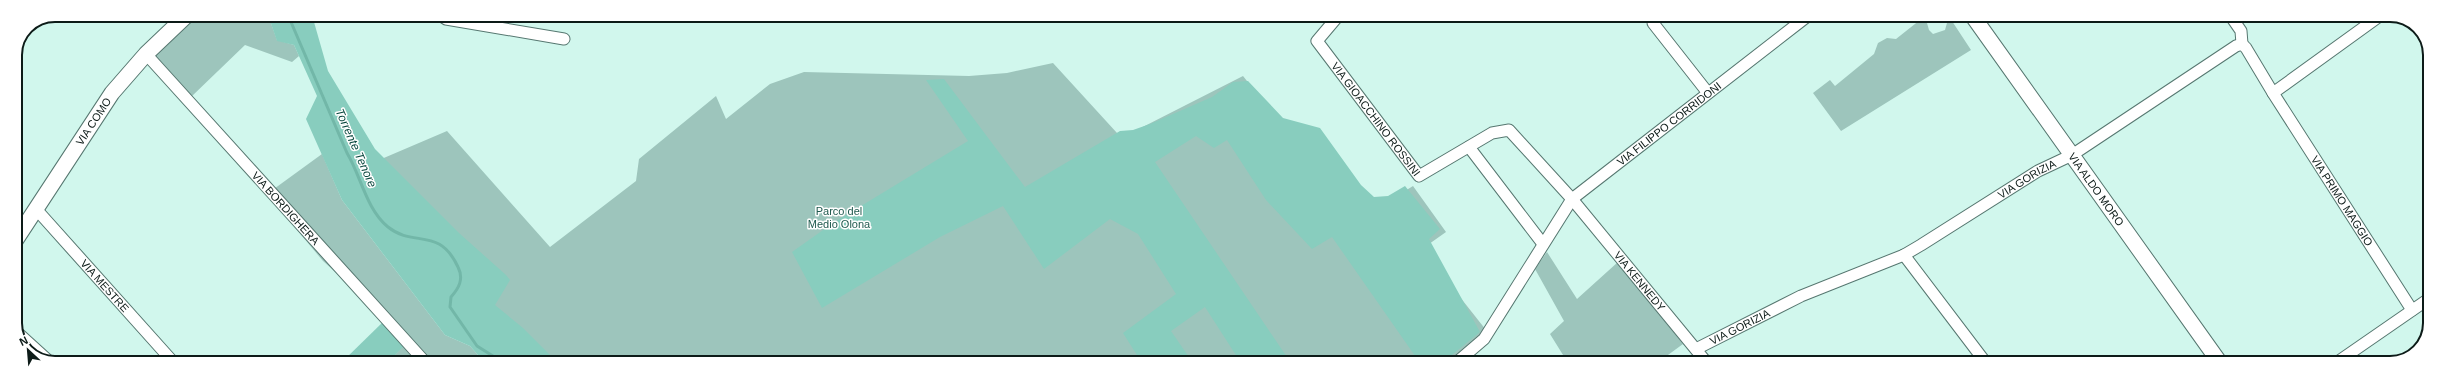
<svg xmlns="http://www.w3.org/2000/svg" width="2445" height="378" font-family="Arial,sans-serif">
  <rect width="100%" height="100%" fill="#d1f7ed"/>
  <g fill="#9dc5bc">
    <polygon points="197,15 268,15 277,40 294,45 299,56 292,62 245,45 191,97 155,56"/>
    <polygon points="1943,15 1948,15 1971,50 1841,131 1813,93 1830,80 1835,86 1874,54 1878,43 1887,38 1896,39 1925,16 1929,30 1933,34 1945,30 1947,23"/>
    <polygon points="1053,63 1117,133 1125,136 1243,76 1358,220 1413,186 1446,232 1422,249 1486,330 1449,363 534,363 358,169 447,131 550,247 636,181 639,159 716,96 726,119 770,84 804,72 969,76 1007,73"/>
    <polygon points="322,154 342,200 445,335 470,346 485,363 387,363 410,339 323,261 267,194"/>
    <polygon points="1547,252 1577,299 1618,262 1683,344 1657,363 1568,363 1550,334 1564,321 1535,269"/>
  </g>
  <g fill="#88cdbe">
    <polygon points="268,15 312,15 328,71 375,149 459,233 506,275 510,280 495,305 523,328 558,363 485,363 470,346 445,335 342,200 306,119 317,96 294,45 277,41"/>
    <polygon points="944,79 1025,187 1120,131 1133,130 1150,124 1212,97 1233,82 1248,81 1283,118 1320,128 1361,185 1374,197 1388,196 1405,186 1440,229 1429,239 1480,332 1442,363 1420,363 1332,237 1312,249 1266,200 1227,140 1214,148 1196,136 1155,162 1291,363 1241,363 1205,307 1171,331 1193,363 1142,363 1123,333 1176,294 1138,234 1110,219 1044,269 1003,206 940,237 822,308 792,252 833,223 968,141 926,80"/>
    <polygon points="385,320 411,339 387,363 341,363"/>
  </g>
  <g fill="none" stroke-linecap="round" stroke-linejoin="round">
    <g stroke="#72b7a8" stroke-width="3">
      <path d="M288,15L347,153C361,176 366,209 388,227C414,248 439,226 458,267C464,279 459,288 451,297L450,307L477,346L504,363"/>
      <polyline points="524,363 528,363"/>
    </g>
    <g stroke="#567770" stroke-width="13">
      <g id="street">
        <polyline points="440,15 446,19 564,39"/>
        <path id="s1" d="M1339,15L1317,41L1419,176L1492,133L1509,130L1572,199L1707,363"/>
        <polyline points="2230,15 2241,31 2242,44"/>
        <polyline points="1653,23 1708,93"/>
        <path id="s2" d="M146,54L426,363"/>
        <path id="s3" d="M2273,93L2412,310"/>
        <polyline points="1469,147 1543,244"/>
        <path id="s4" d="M36,209L174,363"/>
        <polyline points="1904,255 1986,363"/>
        <polyline points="18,333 51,363"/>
        <path id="s5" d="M1696,349L1801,296L1904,255L1921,245L2038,171L2072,155L2236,46L2242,44L2246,48L2273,93L2381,15"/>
        <path id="s6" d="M1456,363L1484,339L1572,199L1809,15"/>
        <polyline points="2336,363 2430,298"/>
      </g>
    </g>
    <g stroke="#567770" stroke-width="17">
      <g id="secondary">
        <path id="s7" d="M1972,15L2220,363"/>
        <path id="s8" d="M15,241L112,93L146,54L187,15"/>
      </g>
    </g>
    <use href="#street" stroke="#fff" stroke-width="11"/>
    <use href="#secondary" stroke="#fff" stroke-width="15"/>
  </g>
  <g text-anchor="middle" stroke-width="3" stroke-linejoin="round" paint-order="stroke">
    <g font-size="11" fill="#0d1b18" stroke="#fff">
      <text dy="4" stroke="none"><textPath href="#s1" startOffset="132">VIA GIOACCHINO ROSSINI</textPath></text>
      <text dy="4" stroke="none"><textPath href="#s8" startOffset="143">VIA COMO</textPath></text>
      <text dy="4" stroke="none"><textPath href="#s6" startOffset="325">VIA FILIPPO CORRIDONI</textPath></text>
      <text dy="4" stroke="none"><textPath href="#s5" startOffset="373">VIA GORIZIA</textPath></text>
      <text dy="4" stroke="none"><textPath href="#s7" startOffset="214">VIA ALDO MORO</textPath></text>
      <text dy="4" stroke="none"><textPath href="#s3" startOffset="128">VIA PRIMO MAGGIO</textPath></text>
      <text dy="4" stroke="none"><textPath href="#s2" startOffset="208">VIA BORDIGHERA</textPath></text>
      <text dy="4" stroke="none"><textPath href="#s1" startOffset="505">VIA KENNEDY</textPath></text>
      <text dy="4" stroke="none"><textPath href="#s4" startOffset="103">VIA MESTRE</textPath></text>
      <text dy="4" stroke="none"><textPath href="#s5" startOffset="49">VIA GORIZIA</textPath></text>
    </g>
    <g font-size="11" fill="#1f594e" stroke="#fff">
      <text x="839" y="215">Parco del<tspan x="839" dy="13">Medio Olona</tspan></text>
    </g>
    <g font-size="12" font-style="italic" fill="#08473d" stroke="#fff">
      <text transform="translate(356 148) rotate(66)" y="4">Torrente Tenore</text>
    </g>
  </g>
  <path d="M0 0H2445V378H0ZM55 22H2390A33 33 0 0 1 2423 55V323A33 33 0 0 1 2390 356H55A33 33 0 0 1 22 323V55A33 33 0 0 1 55 22Z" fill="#fff" fill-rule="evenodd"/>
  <path fill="none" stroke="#0d1b18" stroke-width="2" d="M55 22H2390A33 33 0 0 1 2423 55V323A33 33 0 0 1 2390 356H55A33 33 0 0 1 22 323V55A33 33 0 0 1 55 22Z"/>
  <g transform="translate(28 350) rotate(334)" stroke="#ffffff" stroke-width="3" paint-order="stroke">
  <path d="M0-3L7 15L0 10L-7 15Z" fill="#0d1b18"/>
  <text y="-6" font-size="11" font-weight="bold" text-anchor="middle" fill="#0d1b18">N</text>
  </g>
</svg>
